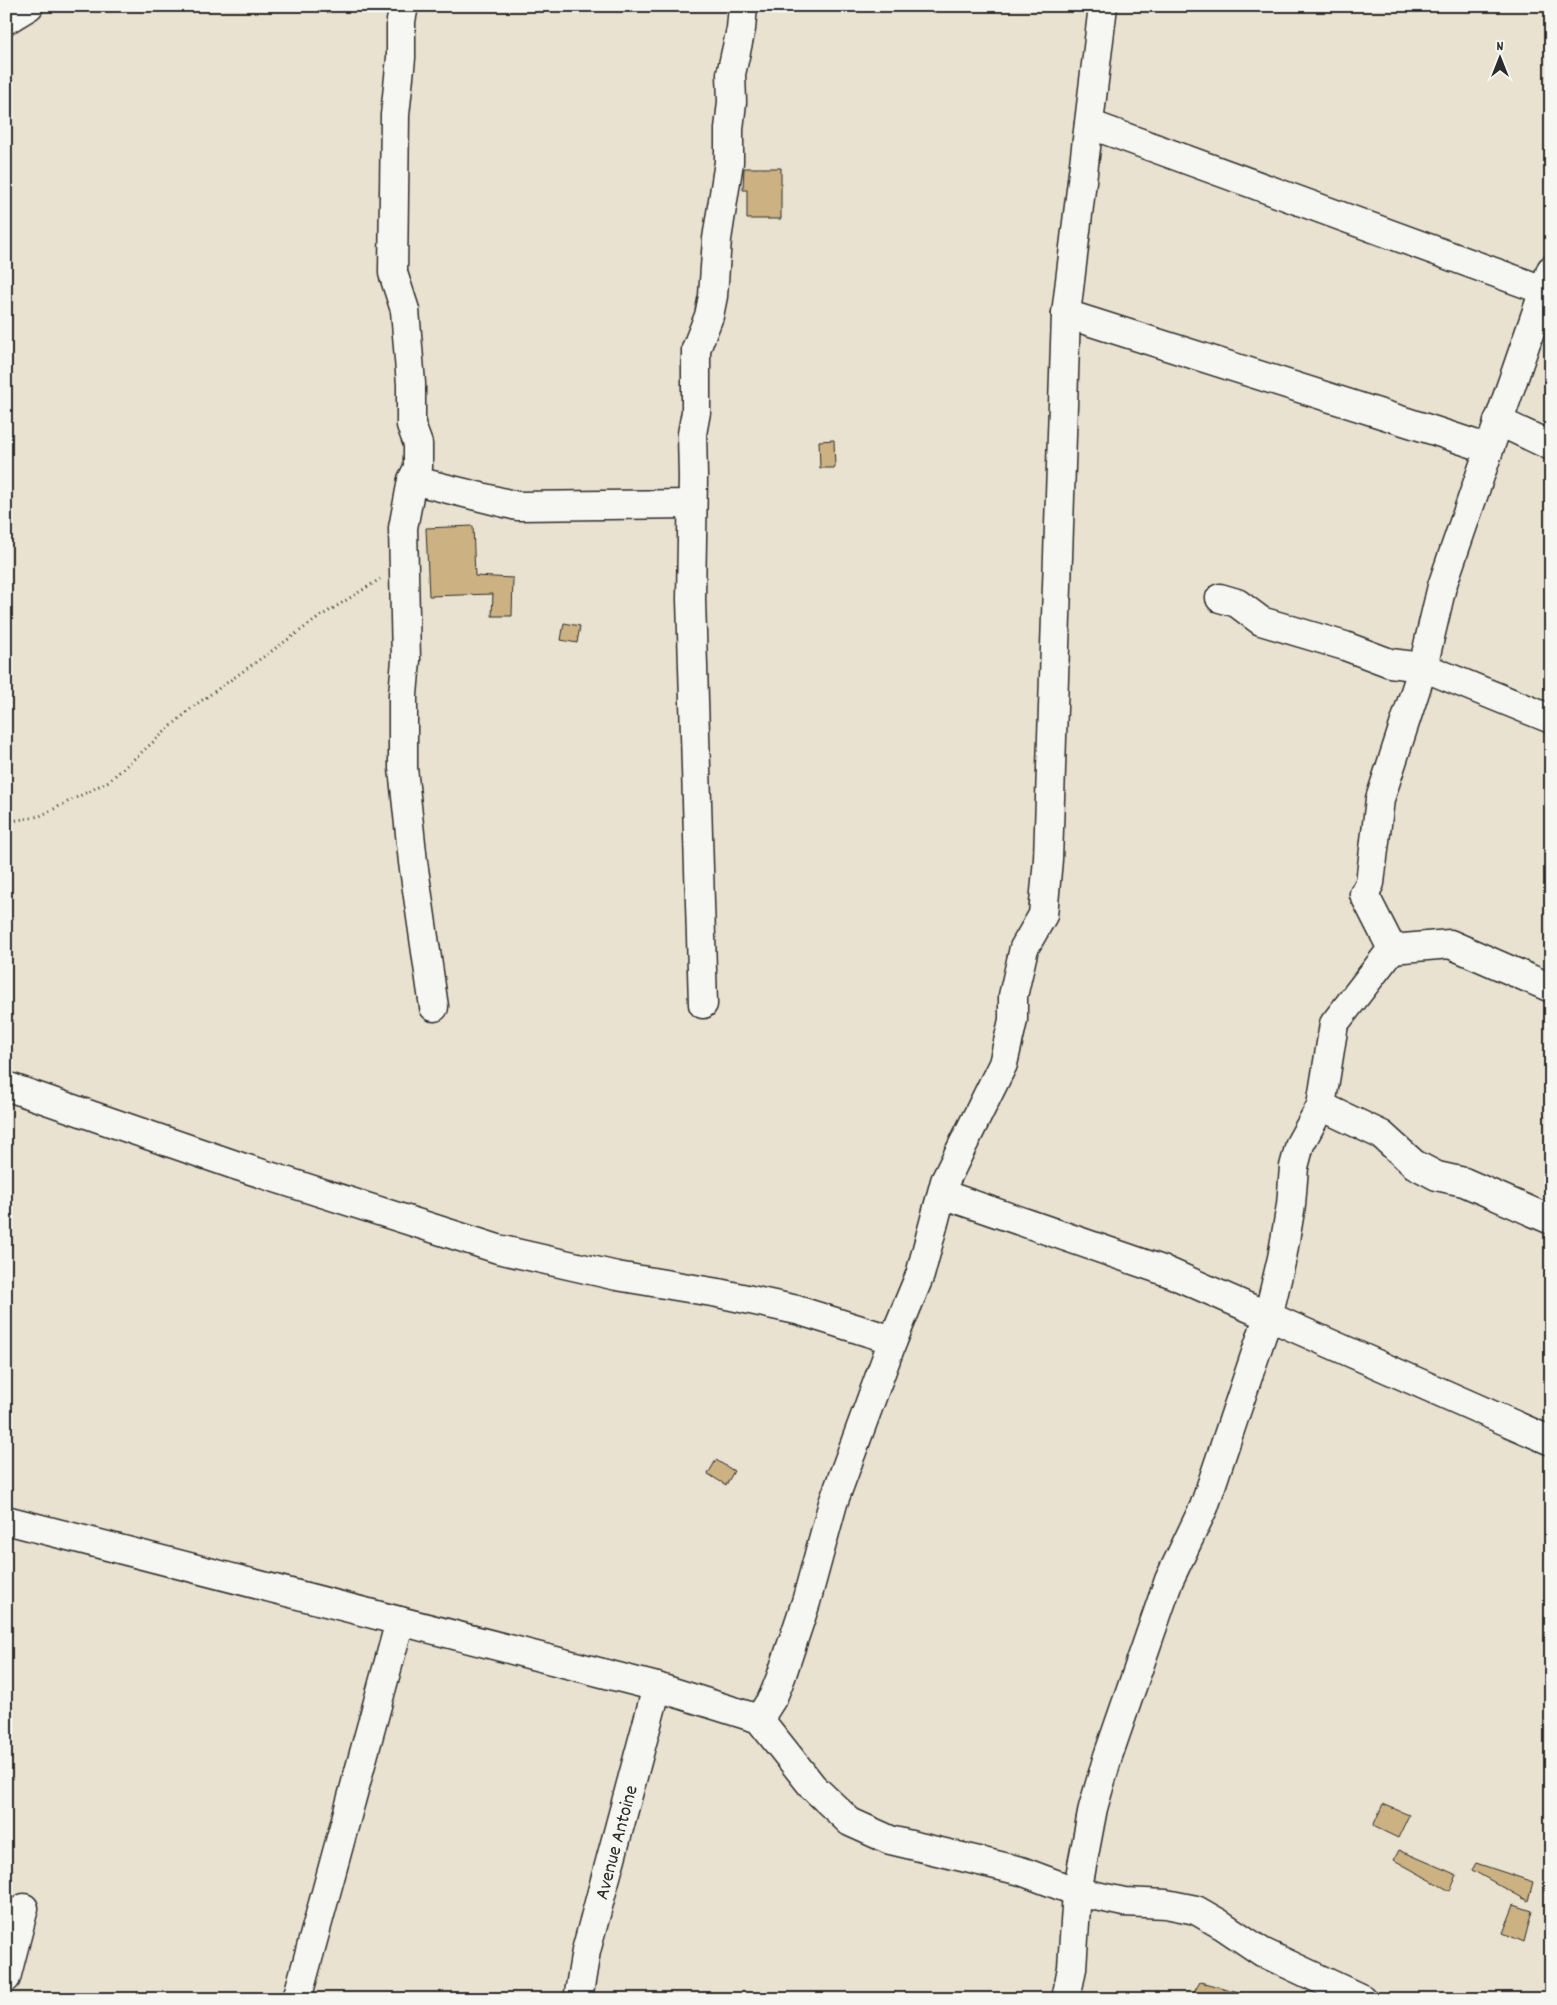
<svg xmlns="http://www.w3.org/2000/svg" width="1557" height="2005" font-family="Dekko,sans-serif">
  <rect width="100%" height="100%" fill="#e9e2d0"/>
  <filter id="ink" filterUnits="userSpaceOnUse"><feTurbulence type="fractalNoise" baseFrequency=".02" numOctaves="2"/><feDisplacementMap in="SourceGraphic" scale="10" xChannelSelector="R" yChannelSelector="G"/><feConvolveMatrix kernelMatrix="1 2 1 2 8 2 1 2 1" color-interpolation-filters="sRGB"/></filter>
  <g filter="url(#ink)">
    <g fill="#ccb282" stroke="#2b2b2b">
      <polygon points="744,168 781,168 781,219 747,219 747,190 743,190"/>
      <polygon points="834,440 835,468 820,468 819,441"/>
      <polygon points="473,526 475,576 513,578 512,616 492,616 493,594 429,596 426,528"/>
      <polygon points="564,623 580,626 577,643 561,640"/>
      <polygon points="716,1460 734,1471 726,1485 708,1474"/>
      <polygon points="1383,1804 1409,1815 1398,1838 1373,1826"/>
      <polygon points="1399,1850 1457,1875 1450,1891 1394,1860"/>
      <polygon points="1476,1863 1533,1882 1528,1901 1472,1870"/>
      <polygon points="1514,1905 1532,1911 1524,1942 1503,1933"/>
      <polygon points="1200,1982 1243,1993 1243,1999 1190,1999"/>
    </g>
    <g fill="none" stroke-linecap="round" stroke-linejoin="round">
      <g stroke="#2b2b2b" stroke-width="31">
        <g id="minor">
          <polyline points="404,6 401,21 401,58 395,115 393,273 405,310 411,384 411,425 418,444 418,468 412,480 403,528 406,660 403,695 403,768 413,862 434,1007"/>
          <polyline points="6,20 29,6"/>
          <polyline points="1089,124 1543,290"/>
          <polyline points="1066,314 1435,431 1489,449"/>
          <polyline points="1498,421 1551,446"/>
          <polyline points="412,480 517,506 692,504"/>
          <polyline points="1220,598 1237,603 1261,621 1345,646 1390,663 1423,667 1551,719"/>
          <polyline points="1392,949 1450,944 1551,988"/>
          <polyline points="703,1004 691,599 693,477 692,434 696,412 696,349 709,316 713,296 717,239 729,162 729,129 732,102 731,74 741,29 743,6"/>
          <polyline points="6,1086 238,1166 498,1249 617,1276 718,1293 797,1310 893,1340"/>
          <polyline points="1321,1106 1382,1135 1414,1164 1437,1176 1464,1182 1551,1220"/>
          <polyline points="942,1194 1168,1272 1551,1441"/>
          <polyline points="6,1520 657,1687 759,1719 813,1787 850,1822 890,1840 1021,1871 1077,1892 1124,1902 1166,1904 1196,1910 1222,1925 1262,1952 1362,1999"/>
          <polyline points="759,1719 773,1697 781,1677 806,1602 833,1503 893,1340 920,1275 945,1181 1003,1064 1013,1020 1013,996 1024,948 1043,915 1048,859 1066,314 1103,6"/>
          <polyline points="6,1978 24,1908"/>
          <polyline points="297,1999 400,1621"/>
          <polyline points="578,1999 586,1951 657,1687"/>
          <polyline points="1066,1999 1072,1968 1077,1892 1093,1808 1108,1756 1169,1580 1204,1507 1268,1317 1282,1258 1291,1205 1294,1167 1300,1144 1321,1106 1334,1024 1392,949 1364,894 1370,883 1380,799 1423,667 1442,586 1551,270"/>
        </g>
      </g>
      <polyline stroke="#2b2b2b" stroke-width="3" stroke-dasharray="1 4" stroke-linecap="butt" points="6,822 40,816 109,781 194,706 321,616 380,579"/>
      <use href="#minor" stroke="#f6f6f2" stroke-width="28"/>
    </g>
  </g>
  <g text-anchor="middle" stroke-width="4" stroke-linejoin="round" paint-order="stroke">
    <g font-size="20" fill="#2b2b2b" stroke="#f6f6f2">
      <text transform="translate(615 1842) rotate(-75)" y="7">Avenue Antoine</text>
    </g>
  </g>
  <rect width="1557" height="2005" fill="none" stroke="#f6f6f2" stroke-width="25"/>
  <rect x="12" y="12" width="1532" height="1980" fill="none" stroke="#2b2b2b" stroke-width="2" filter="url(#ink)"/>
  <g transform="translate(1500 58)" stroke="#f6f6f2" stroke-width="4" paint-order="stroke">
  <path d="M0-4L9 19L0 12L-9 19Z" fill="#2b2b2b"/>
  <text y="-8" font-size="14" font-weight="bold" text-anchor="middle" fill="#2b2b2b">N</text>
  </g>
</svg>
